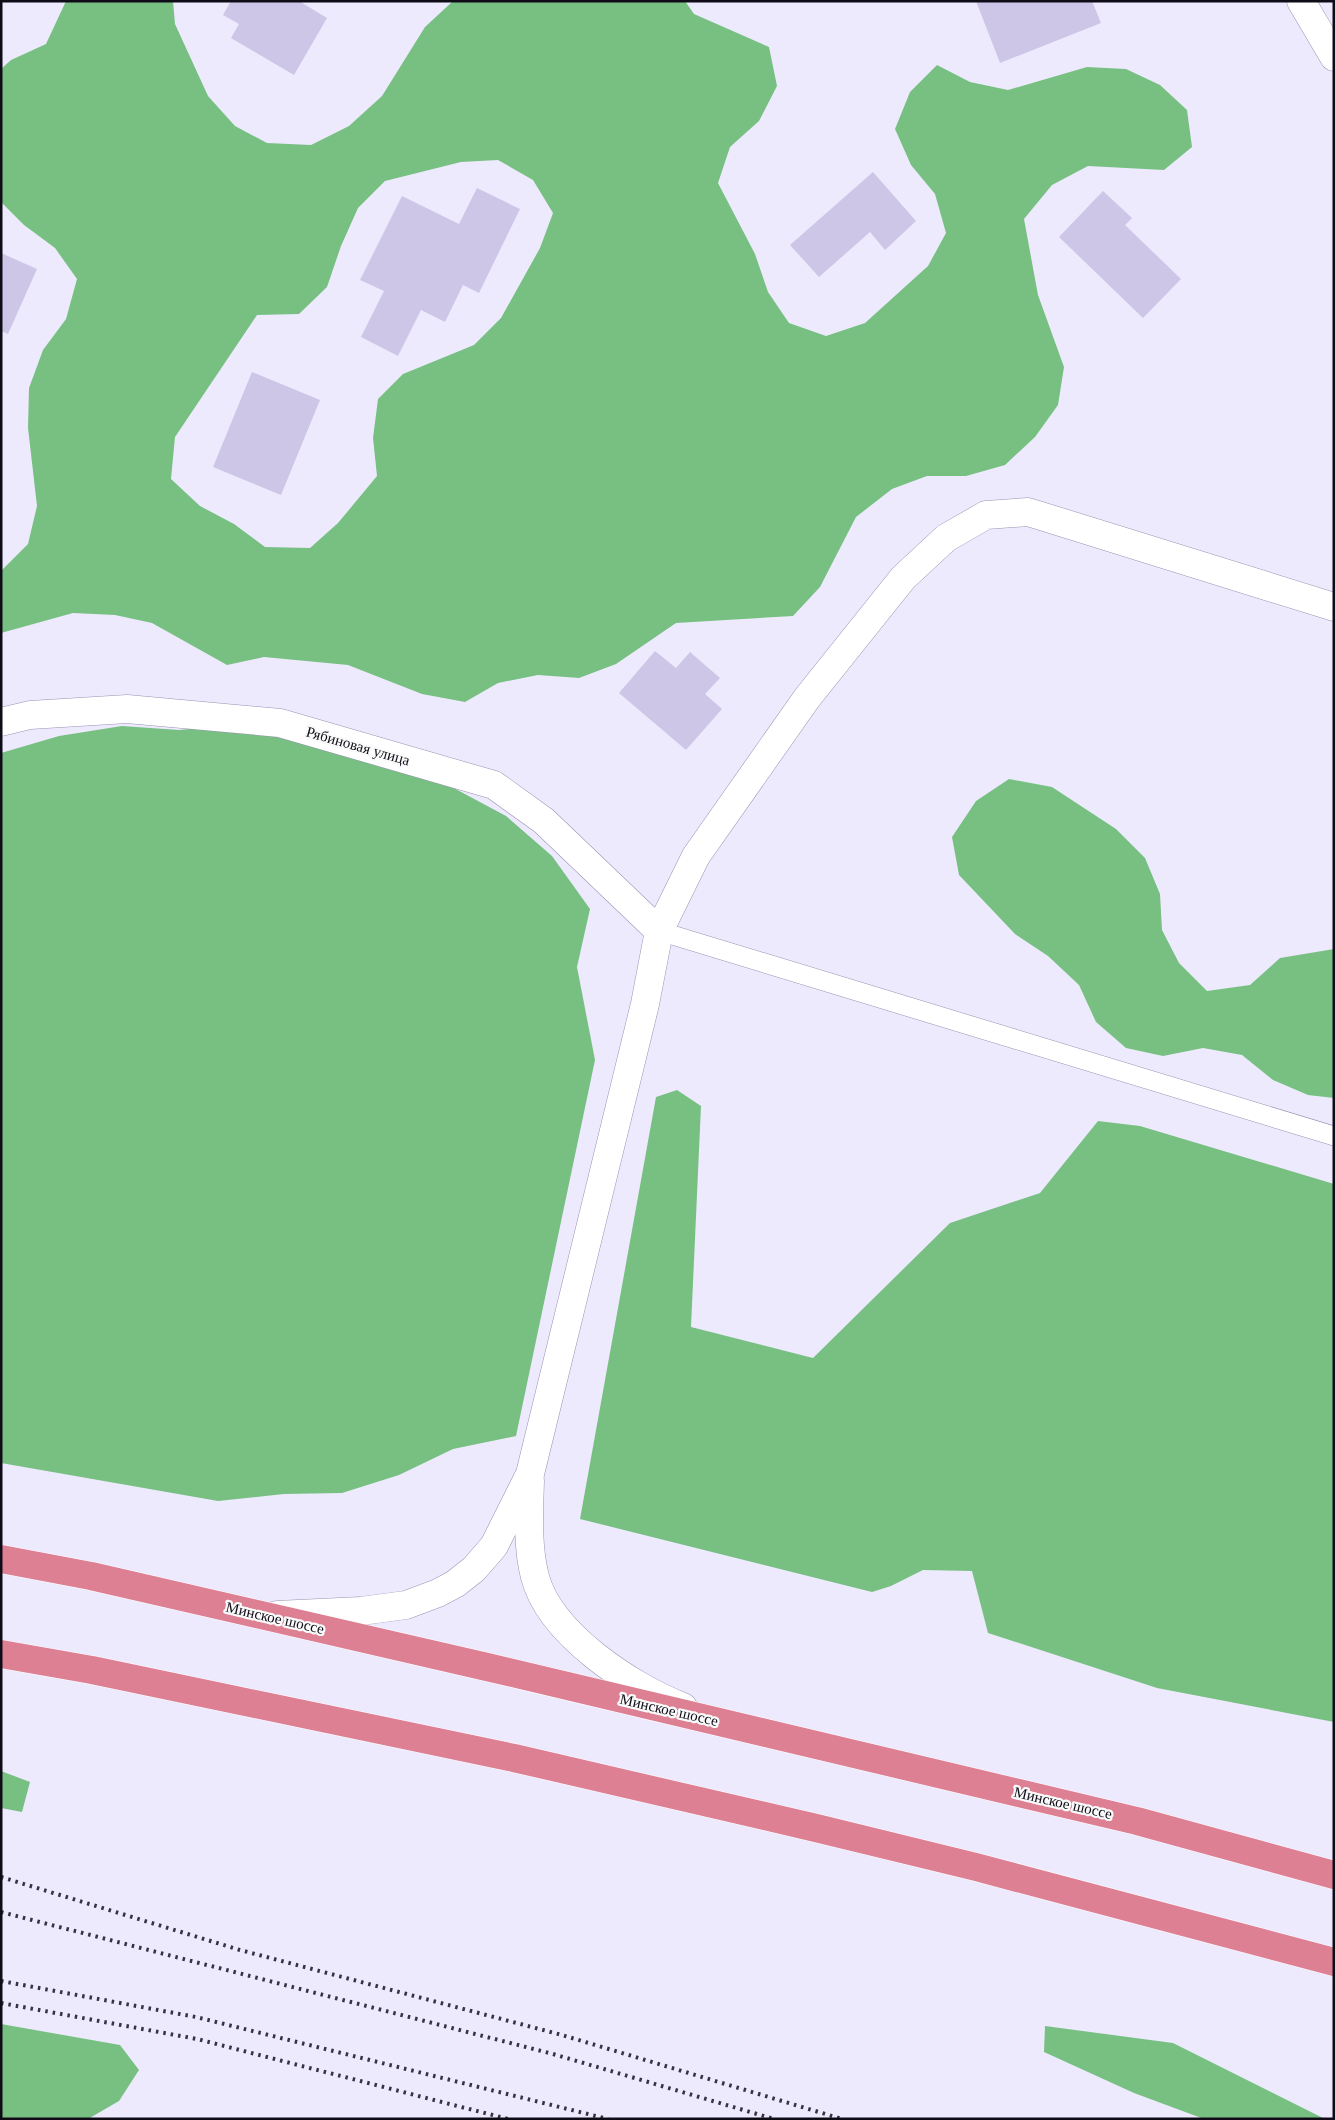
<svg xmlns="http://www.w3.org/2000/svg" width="1335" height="2120" font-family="'Times New Roman',serif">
  <rect width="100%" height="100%" fill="#eeeafe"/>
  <g fill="#77c082" fill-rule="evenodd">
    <path d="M66,1H173L175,24L208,96L235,126L267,143L311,145L349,126L382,96L425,27L453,1H685L694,14L769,47L777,86L759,121L730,147L718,183L755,254L768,292L789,323L826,336L865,323L928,266L946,233L935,194L911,165L895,129L910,92L937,65L970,82L1008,90L1087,67L1126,69L1160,85L1187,110L1192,147L1164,170L1088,166L1052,185L1024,219L1038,295L1064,367L1058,405L1035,437L1005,465L966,476H927L892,489L856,517L820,587L793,616L676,623L616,664L579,678L538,675L498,683L465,702L422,694L348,665L264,657L227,665L152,623L115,615L73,613L1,633V571L28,544L37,506L28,428L29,388L43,350L66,319L77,279L55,248L24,225L1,202V69L11,60L46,44ZM498,160L533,180L553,213L540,248L501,318L474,345L403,374L378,399L373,438L377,476L338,523L310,548L265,547L234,524L200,506L171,479L175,437L257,315L299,314L327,287L341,246L358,208L385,181L461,162Z"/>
    <polygon points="240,724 450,786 506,816 552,856 590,909 577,967 595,1060 516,1436 453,1449 399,1475 342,1493 284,1494 218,1501 1,1463 1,753 59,736 122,726 179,730"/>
    <polygon points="1009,779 1052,787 1116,829 1145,858 1160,894 1162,930 1179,963 1207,991 1250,985 1280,958 1334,949 1334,1098 1308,1095 1273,1080 1242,1055 1203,1048 1163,1056 1126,1048 1096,1022 1079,985 1048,956 1015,934 959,875 952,837 976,801"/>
    <polygon points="677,1090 701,1106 691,1327 813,1358 950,1223 1040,1193 1098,1121 1140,1126 1334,1184 1334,1722 1157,1688 988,1633 972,1571 923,1570 891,1586 872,1592 580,1519 656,1097"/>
    <polygon points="1,1771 30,1782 22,1812 1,1808"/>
    <polygon points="1,2024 120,2045 139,2070 119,2101 88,2119 1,2118"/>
    <polygon points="1045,2026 1173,2043 1325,2119 1204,2119 1134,2093 1044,2052"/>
  </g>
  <g fill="#cdc6e7">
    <polygon points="231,1 299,1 327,18 294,75 231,38 239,24 223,15"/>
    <polygon points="976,1 1092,1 1101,23 1000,63"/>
    <polygon points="873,172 916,221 885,250 870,232 819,277 790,245"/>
    <polygon points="477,188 520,209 479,293 463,285 445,322 421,310 398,356 361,337 384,291 360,280 402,196 459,224"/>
    <polygon points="1103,191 1132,218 1125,225 1181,279 1143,318 1059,237"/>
    <polygon points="1,253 37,269 8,334 1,331"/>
    <polygon points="252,372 320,400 281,495 213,467"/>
    <polygon points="655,651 676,668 690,652 720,678 705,694 722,709 686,750 619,693"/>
  </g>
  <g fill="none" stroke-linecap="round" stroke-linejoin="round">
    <g stroke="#9992b1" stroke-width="20">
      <polyline id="service" points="659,931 1334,1136"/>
    </g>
    <g stroke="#9992b1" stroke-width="29">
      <g id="minor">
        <polyline points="1301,1 1334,57"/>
        <polyline points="1,722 30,715 127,709 280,723 494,785 544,821 659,931"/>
        <path d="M530,1481C529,1512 527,1546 535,1577C550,1634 631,1687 683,1707"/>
        <polyline points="277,1615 361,1611 406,1605 438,1593 455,1584 474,1569 494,1546 530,1474 645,1004 659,931 696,856 807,698 903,578 946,538 986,515 1028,512 1334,607"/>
      </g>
    </g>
    <g stroke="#fff" stroke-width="29">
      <g id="trunk">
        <polyline points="1,1559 91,1576 487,1667 1137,1821 1334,1875"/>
        <polyline points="1,1654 92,1670 514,1758 816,1828 976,1867 1334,1962"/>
      </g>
    </g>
    <use href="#service" stroke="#fff" stroke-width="19"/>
    <use href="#minor" stroke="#fff" stroke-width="28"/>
    <use href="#trunk" stroke="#de8093" stroke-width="28"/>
    <g stroke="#36323f" stroke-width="4" stroke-dasharray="2.5 5" stroke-linecap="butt">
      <polyline points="1,1877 240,1950 562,2035 842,2119"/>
      <polyline points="1,1912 553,2054 774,2119"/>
      <polyline points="1,1981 196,2017 608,2119"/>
      <polyline points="1,2003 197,2039 508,2119"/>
    </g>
  </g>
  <g text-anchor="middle" stroke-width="4.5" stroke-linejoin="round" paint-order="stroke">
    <g font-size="15" fill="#0f0c17" stroke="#fafafa">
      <text transform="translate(358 746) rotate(16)" y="5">Рябиновая улица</text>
      <text transform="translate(275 1618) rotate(13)" y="5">Минское шоссе</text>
      <text transform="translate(669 1710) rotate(13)" y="5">Минское шоссе</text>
      <text transform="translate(1063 1803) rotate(13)" y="5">Минское шоссе</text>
    </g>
  </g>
  <rect width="1335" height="2120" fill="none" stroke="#0f0c17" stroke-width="5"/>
</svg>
